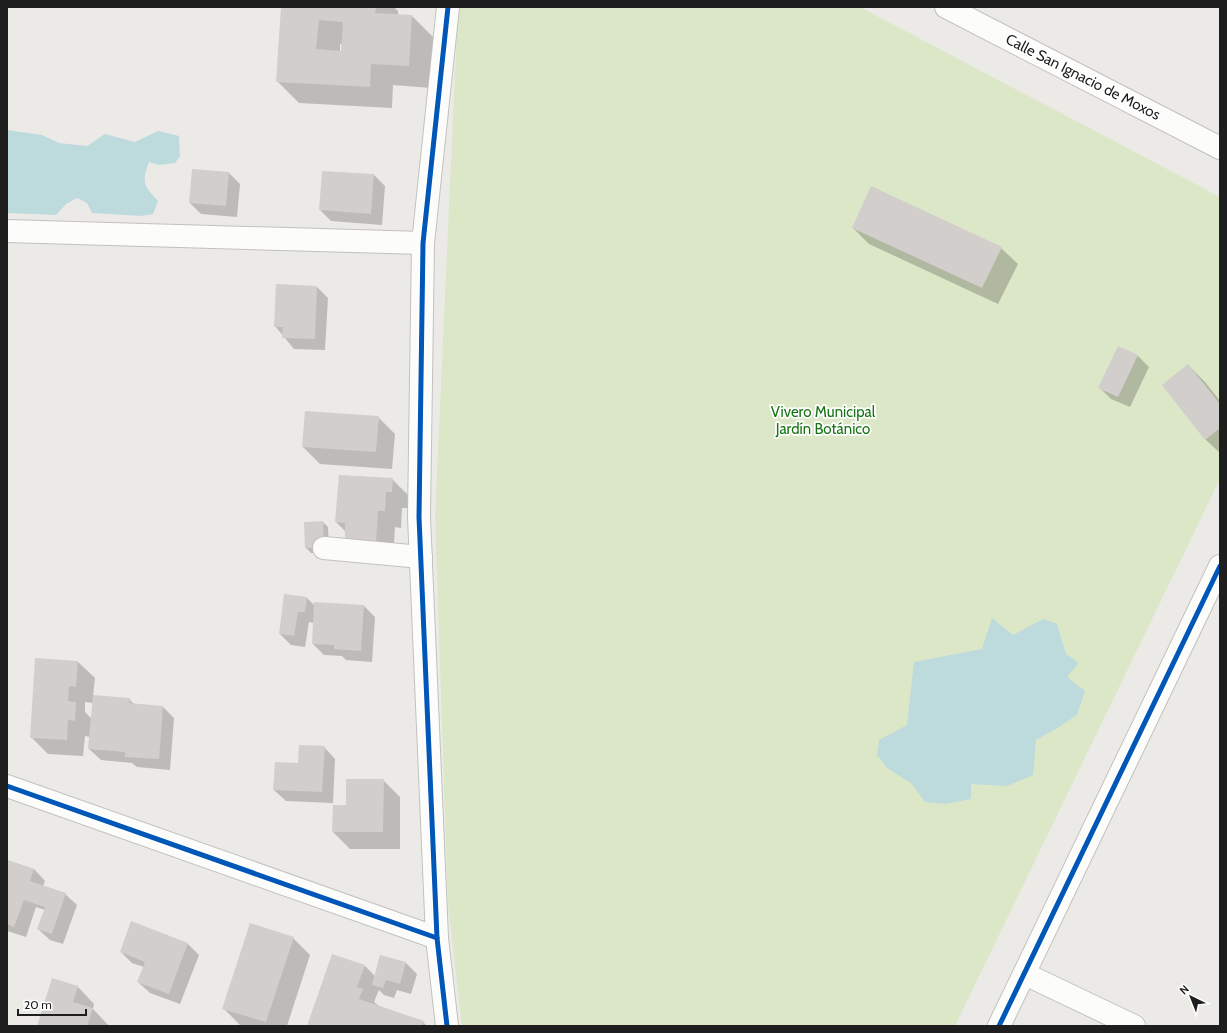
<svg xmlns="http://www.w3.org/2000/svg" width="1227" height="1033" font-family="Cabin,sans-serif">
  <rect width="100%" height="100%" fill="#eceae7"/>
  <polygon fill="#dce7c8" points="458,7 860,7 1220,197 1220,479 955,1026 462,1026 448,905 435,517"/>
  <g fill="#bddadd">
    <path d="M7,130L42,135L59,143L87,146L105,134L135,142L158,131L179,136L180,156L175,163L159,165L149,162C141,182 144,186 158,201L153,214L141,216L92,213L87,203L77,198L66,204L56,215L7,213Z"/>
    <polygon points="992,618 1013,635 1043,619 1057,624 1066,654 1079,663 1067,677 1085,691 1077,715 1056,729 1036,740 1033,775 1007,786 971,784 971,799 945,804 925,802 911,783 887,768 877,755 879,740 907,725 914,662 982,649"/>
  </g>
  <g fill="#0003" fill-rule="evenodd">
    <path d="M282,7H394L398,11V15L412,16L434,38L431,88L393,85L392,108L299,103L277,81ZM340,44H342V52H340Z"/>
    <polygon points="229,173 240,184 237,217 201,214 190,203"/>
    <polygon points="374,175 385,186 382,225 331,221 320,210"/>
    <polygon points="853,228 1001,248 1018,264 998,304 869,244"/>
    <polygon points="317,287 328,298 325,350 294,349 275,326"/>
    <polygon points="1137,355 1149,367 1130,407 1111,399 1100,388"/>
    <polygon points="1188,365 1205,382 1220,401 1220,453 1206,440 1163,385"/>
    <polygon points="378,417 395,434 392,469 320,464 303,447"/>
    <polygon points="392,479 409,496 408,508 402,508 401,528 395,527 393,559 346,532 336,522"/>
    <polygon points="323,522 328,527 329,553 311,553 306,548"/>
    <polygon points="285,595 307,598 315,606 364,606 375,617 372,662 346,660 342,656 324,655 313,644 314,623 309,622 305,647 291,645 280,634"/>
    <path d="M78,662L95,678L93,696L129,699L135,705L163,707L174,718L170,770L137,767L132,763L101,760L89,749L90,737L85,736L83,756L48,754L31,737ZM85,702L93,703L92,719L85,712Z"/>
    <polygon points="324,747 335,759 333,803 286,801 274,790 299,764"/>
    <polygon points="383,780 400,797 400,849 350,849 333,832 347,806"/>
    <polygon points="8,861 34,869 45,881 43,886 65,894 77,905 63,944 50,940 38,929 45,910 36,907 26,937 7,931"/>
    <polygon points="293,938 310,955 287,1026 240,1025 223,1008"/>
    <polygon points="188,944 199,955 180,1004 150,993 138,982 144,967 132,963 121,952"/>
    <polygon points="381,956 406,963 417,974 411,994 397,990 394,998 384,995 379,990 374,1002 379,1006 423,1022 427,1026 308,1026 365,966 375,976"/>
    <polygon points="78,987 94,1004 93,1009 109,1026 38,1026"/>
  </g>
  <g fill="#d1cecc" fill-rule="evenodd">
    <path d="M281,7H376L375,13L412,15L409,66L371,64L370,87L276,82ZM319,20L343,22L341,51L316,49Z"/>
    <polygon points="192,169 229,172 226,206 189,203"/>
    <polygon points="322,171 374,174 371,214 319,210"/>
    <polygon points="871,186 1002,247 982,288 852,228"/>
    <polygon points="276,284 317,286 315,339 282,338 283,327 274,327"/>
    <polygon points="1118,346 1138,355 1118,397 1098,388"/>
    <polygon points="1188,364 1220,404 1220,428 1205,440 1162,385"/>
    <polygon points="305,411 379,416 376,452 302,447"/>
    <polygon points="339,475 393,478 392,492 386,492 385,511 378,511 376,543 345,541 345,523 335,522"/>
    <polygon points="323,521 324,548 305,548 304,522"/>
    <polygon points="284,594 307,597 305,612 298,612 294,636 279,634"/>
    <polygon points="314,602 364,605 361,651 334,649 334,645 312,644"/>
    <polygon points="35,658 78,661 76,687 69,686 68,701 76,702 75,721 68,720 67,740 30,738"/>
    <polygon points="93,695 130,698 129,703 163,706 159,759 125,757 125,752 88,749"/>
    <polygon points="299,745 325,746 322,792 273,790 275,762 298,763"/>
    <polygon points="346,779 384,779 383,832 332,832 333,805 346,805"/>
    <polygon points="8,860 34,869 30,881 66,893 52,934 37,929 45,907 24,900 14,927 7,924"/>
    <polygon points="131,921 188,943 169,994 137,982 145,962 120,952"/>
    <polygon points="250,923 294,937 266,1022 222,1009"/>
    <polygon points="332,954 365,965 357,987 363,989 359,999 424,1021 422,1026 307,1026"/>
    <polygon points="380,955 406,962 400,984 386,980 383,988 372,985"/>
    <polygon points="52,978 78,986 73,1002 93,1008 87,1026 37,1026"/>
  </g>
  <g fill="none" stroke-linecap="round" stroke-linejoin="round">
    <g stroke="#c2c1bf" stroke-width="24">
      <g id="minor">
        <polyline points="946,7 1220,148"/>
        <polyline points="7,231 423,243"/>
        <polyline points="324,548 421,557"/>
        <polyline points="7,786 437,938"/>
        <polyline points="1025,974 1134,1026"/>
        <polyline points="447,1026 437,938 419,517 423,243 448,7"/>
        <polyline points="999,1026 1220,566"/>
      </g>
    </g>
    <use href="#minor" stroke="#fcfcfb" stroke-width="22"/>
    <g stroke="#fff" stroke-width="8">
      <g id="cycleway">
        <polyline points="7,786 437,938"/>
        <polyline points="447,1026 437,938 419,517 423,243 448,7"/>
        <polyline points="999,1026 1220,566"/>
      </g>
    </g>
    <use href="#cycleway" stroke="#0057b8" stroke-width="5"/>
  </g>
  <g text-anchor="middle" stroke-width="3.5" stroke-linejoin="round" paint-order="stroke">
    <g font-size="15" fill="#1e1e1e" stroke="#fff">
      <text transform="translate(1083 77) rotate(27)" y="5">Calle San Ignacio de Moxos</text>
    </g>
    <g font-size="15" fill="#177415" stroke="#fff">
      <text x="823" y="417">Vivero Municipal<tspan x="823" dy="17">Jardín Botánico</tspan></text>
    </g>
  </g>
  <rect width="1227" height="1033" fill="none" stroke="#1e1e1e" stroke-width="16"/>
  <g transform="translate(1191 997) rotate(317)" stroke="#ffffff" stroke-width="3" paint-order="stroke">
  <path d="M0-3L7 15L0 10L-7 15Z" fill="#1e1e1e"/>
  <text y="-6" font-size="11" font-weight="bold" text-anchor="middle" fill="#1e1e1e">N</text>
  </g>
  <path d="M18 1009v6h68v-6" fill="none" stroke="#1e1e1e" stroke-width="2"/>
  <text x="24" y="1009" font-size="12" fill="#1e1e1e" stroke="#ffffff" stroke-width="3" paint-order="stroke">20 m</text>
</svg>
